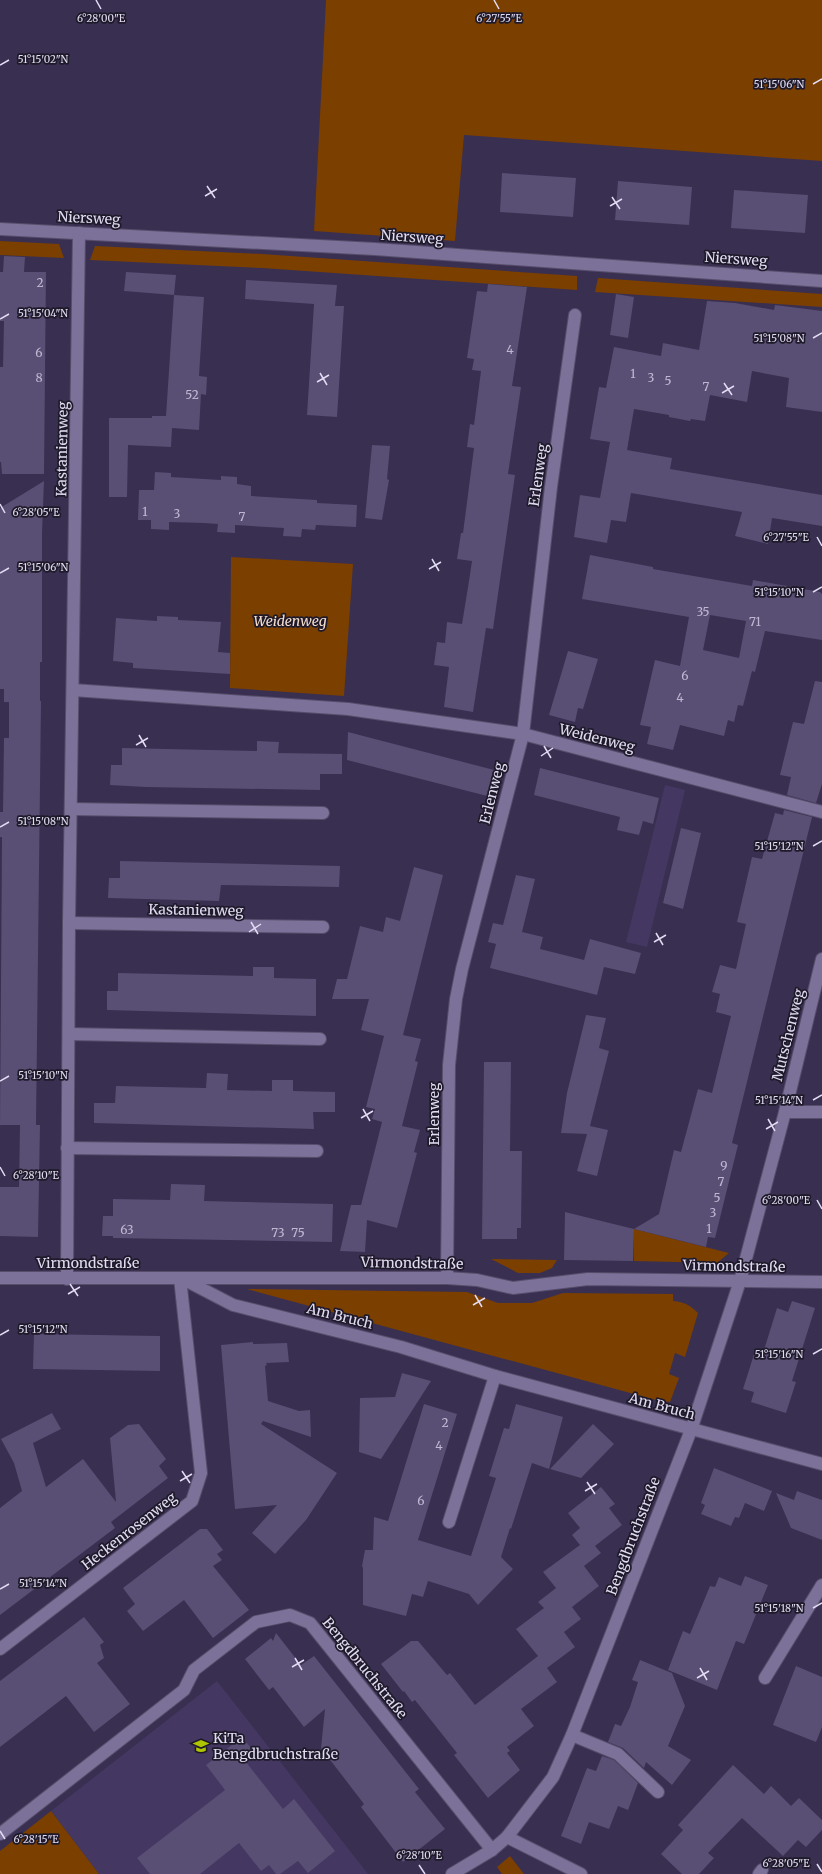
<svg xmlns="http://www.w3.org/2000/svg" width="822" height="1874" font-family="Merriweather,serif">
  <rect width="100%" height="100%" fill="#392f51"/>
  <g fill="#443761">
    <polygon points="665,785 685,790 647,947 626,942"/>
    <polygon points="217,1681 368,1874 99,1874 51,1811"/>
  </g>
  <g fill="#7b3f00">
    <polygon points="326,0 822,0 822,161 464,135 455,241 314,231"/>
    <polygon points="0,241 59,244 64,258 0,255"/>
    <polygon points="95,246 262,254 577,276 577,290 262,268 90,260"/>
    <polygon points="598,278 822,294 822,307 595,292"/>
    <polygon points="231,557 353,564 344,696 230,688"/>
    <polygon points="634,1229 729,1253 717,1263 634,1261"/>
    <polygon points="491,1259 557,1260 552,1268 540,1273 518,1273"/>
    <path d="M247,1289L467,1292L498,1303H532L563,1293L673,1294V1301C685,1302 690,1305 698,1313L685,1357L675,1353L669,1374L679,1378L670,1402L656,1400Z"/>
    <polygon points="51,1811 99,1874 0,1874 0,1851"/>
    <polygon points="510,1856 524,1874 502,1874 497,1867"/>
  </g>
  <g fill="#594e73" fill-rule="evenodd">
    <polygon points="502,173 576,178 573,217 500,212"/>
    <polygon points="618,181 692,187 689,225 615,220"/>
    <polygon points="734,190 808,195 805,233 731,228"/>
    <polygon points="4,256 25,257 24,272 46,272 44,474 2,474 1,462 0,462 0,367 3,367 4,321 0,321 0,272 3,272"/>
    <polygon points="126,272 176,275 174,295 204,297 199,376 207,377 206,395 201,394 199,430 172,428 171,447 128,445 127,497 109,497 109,418 152,418 152,416 166,416 174,295 124,291"/>
    <polygon points="246,280 337,285 335,306 344,306 337,417 307,415 314,304 245,299"/>
    <polygon points="488,284 527,287 512,386 521,387 508,474 515,475 493,629 486,628 473,712 444,707 449,667 434,665 437,642 445,643 447,622 462,624 469,581 472,561 457,559 461,533 463,533 474,448 467,447 470,424 474,425 481,371 472,370 474,359 467,358 477,291 487,292"/>
    <polygon points="616,294 634,297 628,338 610,335"/>
    <polygon points="707,301 735,303 774,310 775,305 822,311 822,412 786,407 789,378 752,371 747,402 710,395 705,421 691,419 690,421 669,417 669,415 634,409 627,450 672,458 670,469 822,495 822,526 772,518 768,544 735,536 742,512 631,493 626,522 611,520 607,543 574,537 580,495 600,498 610,442 590,439 599,387 606,388 614,347 661,356 663,343 699,350"/>
    <polygon points="372,445 390,446 387,479 389,480 382,520 365,518"/>
    <polygon points="155,472 171,473 171,477 221,480 221,476 237,477 237,484 251,486 251,496 317,500 317,503 357,505 356,527 316,525 315,530 302,529 301,537 283,536 284,528 235,525 235,533 217,532 218,524 204,523 169,522 169,530 151,529 151,520 138,520 139,490 154,490"/>
    <polygon points="44,481 42,533 42,662 40,662 40,701 41,701 36,1125 0,1125 2,837 0,837 0,812 3,812 4,738 9,738 9,702 4,702 4,689 0,689 0,508"/>
    <path d="M590,555L653,567V569L752,586L753,580L820,592L822,594V640L765,631L755,672L752,671L743,706L738,705L734,722L728,720L724,736L680,725L673,750L647,744L651,727L640,725L655,660L680,666L689,617L582,599ZM710,615L746,621L739,658L703,650Z"/>
    <polygon points="157,616 178,617 178,620 221,622 218,652 230,653 230,674 133,668 133,663 113,661 116,618 157,621"/>
    <polygon points="568,651 598,659 583,709 578,708 575,722 549,715"/>
    <polygon points="815,681 822,682 822,784 816,803 787,795 791,777 780,775 793,722 804,724"/>
    <polygon points="348,732 498,771 491,797 347,760"/>
    <polygon points="257,741 279,742 278,753 342,754 342,774 320,774 320,790 145,787 110,785 111,765 122,765 122,748 257,751"/>
    <polygon points="540,768 659,798 653,824 643,821 639,835 617,830 620,817 534,795"/>
    <polygon points="784,810 812,817 732,1143 738,1145 715,1238 708,1237 706,1247 634,1229 659,1214 674,1150 681,1152 698,1089 712,1093 731,1016 716,1012 720,994 712,992 720,965 736,969 746,924 737,922 752,857 762,859 775,813 783,815"/>
    <polygon points="681,828 701,833 683,909 663,903"/>
    <polygon points="120,861 340,866 339,887 221,885 219,901 108,898 109,878 120,878"/>
    <polygon points="414,867 443,875 403,1035 421,1039 415,1061 418,1062 402,1126 420,1130 414,1152 417,1153 397,1228 367,1220 365,1252 340,1251 351,1205 361,1205 382,1122 372,1119 375,1109 366,1107 384,1036 361,1030 369,999 332,999 337,979 347,979 360,926 383,932 386,917 400,921"/>
    <polygon points="516,875 535,879 522,932 543,937 540,949 584,960 590,939 641,953 635,974 604,967 597,995 490,968 496,944 488,942 493,923 503,925"/>
    <polygon points="253,967 274,967 274,978 316,979 316,1016 107,1010 107,991 118,991 118,973 253,976"/>
    <polygon points="586,1015 606,1018 599,1048 609,1051 590,1126 608,1130 597,1176 577,1171 587,1134 561,1133 567,1093"/>
    <polygon points="484,1062 511,1062 510,1151 522,1151 521,1228 517,1228 517,1239 482,1239"/>
    <polygon points="207,1073 228,1074 227,1090 272,1091 272,1080 293,1080 293,1091 335,1092 335,1112 313,1112 314,1129 94,1123 94,1103 115,1103 116,1086 206,1088"/>
    <polygon points="20,1125 40,1125 38,1237 0,1236 0,1187 19,1187"/>
    <polygon points="171,1184 205,1185 204,1201 333,1204 332,1242 113,1238 113,1236 102,1236 103,1216 113,1216 113,1199 170,1200"/>
    <polygon points="565,1212 634,1229 633,1261 564,1260"/>
    <polygon points="792,1301 815,1308 792,1381 796,1382 786,1413 751,1402 754,1392 743,1389 756,1348 764,1350 777,1308 788,1312"/>
    <polygon points="34,1334 160,1336 160,1371 33,1369"/>
    <polygon points="253,1342 253,1344 287,1343 289,1362 266,1363 267,1365 265,1366 268,1401 299,1411 310,1410 311,1437 263,1421 261,1424 337,1473 306,1520 275,1554 252,1533 277,1505 235,1509 221,1345"/>
    <polygon points="402,1373 431,1381 381,1459 359,1452 360,1398 395,1397"/>
    <polygon points="424,1404 457,1414 418,1540 471,1556 496,1478 489,1476 504,1428 509,1429 516,1404 563,1417 549,1469 532,1463 511,1529 510,1528 501,1557 513,1569 478,1605 469,1594 428,1581 423,1597 412,1594 406,1616 363,1605 363,1568 362,1566 365,1550 373,1550 374,1517 388,1521"/>
    <polygon points="52,1413 61,1429 33,1443 46,1487 83,1459 116,1502 110,1438 128,1425 139,1424 166,1459 159,1466 168,1478 111,1522 115,1528 0,1615 0,1508 22,1491 14,1463 1,1439"/>
    <polygon points="593,1424 614,1444 581,1478 550,1469"/>
    <polygon points="714,1468 772,1491 764,1511 745,1503 739,1518 735,1517 731,1526 701,1514 705,1505 701,1503"/>
    <polygon points="601,1487 615,1504 609,1508 622,1525 595,1546 601,1553 584,1566 599,1586 572,1607 581,1619 564,1632 575,1647 547,1668 557,1682 521,1709 534,1726 507,1747 510,1751 507,1753 520,1770 488,1798 454,1755 457,1753 415,1700 412,1702 404,1691 403,1692 381,1664 411,1641 418,1641 447,1675 450,1673 475,1705 538,1656 516,1629 544,1608 538,1602 556,1588 543,1572 580,1545 572,1535 580,1528 568,1513"/>
    <polygon points="797,1491 822,1500 822,1540 791,1528 776,1493 794,1500"/>
    <polygon points="200,1529 207,1529 223,1550 217,1554 222,1560 213,1566 249,1610 213,1638 184,1600 143,1631 127,1611 135,1604 123,1588"/>
    <polygon points="745,1576 768,1585 744,1644 736,1641 717,1690 668,1670 683,1631 690,1634 710,1586 715,1587 719,1577 741,1586"/>
    <polygon points="84,1617 104,1642 100,1645 104,1658 97,1663 130,1704 94,1732 66,1696 0,1747 0,1681"/>
    <polygon points="276,1633 301,1665 314,1656 419,1789 415,1792 445,1829 403,1862 361,1807 364,1804 321,1748 325,1709 304,1727 273,1687 269,1690 245,1659 271,1638 273,1641"/>
    <polygon points="640,1660 672,1673 685,1706 668,1746 691,1760 672,1785 646,1762 644,1768 623,1748 608,1742 615,1724 621,1726 630,1707 638,1682 632,1680"/>
    <polygon points="796,1666 822,1677 822,1727 816,1742 773,1725"/>
    <polygon points="242,1737 256,1754 246,1762 283,1809 294,1799 335,1851 308,1873 298,1861 280,1874 276,1874 269,1865 261,1871 239,1843 200,1874 150,1874 137,1858 225,1790 206,1765"/>
    <polygon points="602,1756 614,1760 638,1783 628,1810 618,1806 609,1829 589,1822 581,1844 561,1836 587,1768 596,1771"/>
    <polygon points="733,1765 764,1794 771,1786 791,1806 799,1798 822,1820 822,1830 806,1847 798,1840 783,1856 742,1818 708,1853 714,1858 699,1874 682,1874 661,1854 683,1830 678,1825"/>
  </g>
  <g fill="none" stroke-linecap="round" stroke-linejoin="round">
    <g stroke="#574d6b" stroke-width="14">
      <g id="minor">
        <polyline points="0,229 375,249 822,281"/>
        <polyline points="73,690 348,709 523,734 822,812"/>
        <polyline points="71,809 323,813"/>
        <polyline points="69,923 323,927"/>
        <polyline points="69,1034 320,1039"/>
        <polyline points="785,1112 822,1112"/>
        <polyline points="67,1148 317,1151"/>
        <polyline points="0,1278 447,1278 477,1280 513,1288 588,1279 822,1282"/>
        <polyline points="447,1278 449,1065 456,999 462,969 523,734 551,487 575,315"/>
        <polyline points="67,1279 69,923 79,233"/>
        <polyline points="183,1279 233,1305 401,1347 495,1376 822,1464"/>
        <polyline points="449,1522 495,1376"/>
        <polyline points="0,1649 192,1501 201,1473 180,1278"/>
        <polyline points="765,1678 822,1585"/>
        <polyline points="572,1735 618,1754 658,1792"/>
        <polyline points="0,1834 184,1690 194,1670 256,1622 290,1615 310,1623 492,1850"/>
        <polyline points="507,1837 581,1874"/>
        <polyline points="452,1874 492,1850 507,1837 553,1777 572,1735 691,1430 740,1281 785,1112 822,959"/>
        <polyline points="759,1874 762,1870"/>
      </g>
    </g>
    <use href="#minor" stroke="#7c7198" stroke-width="12"/>
  </g>
  <path fill="none" stroke="#e2dcf3" stroke-width="1.5" d="M96,0L101,9M494,0L499,9M0,65L9,60M813,84L822,79M207,186L215,198M205,196L217,189M612,197L620,209M610,206L622,199M0,319L9,314M813,338L822,333M320,373L327,385M317,382L329,375M724,383L732,395M722,393L734,386M0,504L5,513M817,537L822,546M432,559L439,571M429,569L441,562M0,573L9,568M813,592L822,587M139,735L146,747M136,745L148,738M544,746L551,758M541,756L553,748M0,827L9,822M813,846L822,841M251,922L258,934M249,932L261,924M656,933L663,945M654,942L666,935M0,1081L9,1076M813,1100L822,1095M363,1109L370,1121M361,1118L373,1111M768,1119L775,1131M766,1129L778,1122M0,1167L5,1176M817,1200L822,1209M70,1284L78,1296M68,1294L80,1287M475,1295L482,1307M473,1305L485,1298M0,1335L9,1330M813,1354L822,1349M182,1471L190,1483M180,1481L192,1474M587,1482L595,1494M585,1491L597,1484M0,1589L9,1584M813,1608L822,1603M295,1658L302,1670M292,1667L304,1660M700,1668L707,1680M697,1678L709,1671M0,1831L5,1839M817,1864L822,1872M419,1865L425,1874"/>
  <defs>
    <g id="school-bare" transform="scale(1.2)"><path d="M0-5L7-2L0 1L-7-2ZM-4 1L0 2.5L4 1V4Q0 6-4 4Z" fill="#b0c501" stroke="#1f1a2a" stroke-width="2.5" paint-order="stroke"/></g>
  </defs>
  <g fill-rule="evenodd">
    <use href="#school-bare" x="201" y="1746"/>
  </g>
  <g text-anchor="middle" stroke-width="3.5" stroke-linejoin="round" paint-order="stroke">
    <g font-size="12" fill="#c0b8d3">
      <text x="40" y="287">2</text>
      <text x="510" y="354">4</text>
      <text x="39" y="357">6</text>
      <text x="633" y="378">1</text>
      <text x="39" y="382">8</text>
      <text x="651" y="382">3</text>
      <text x="668" y="385">5</text>
      <text x="706" y="391">7</text>
      <text x="192" y="399">52</text>
      <text x="145" y="516">1</text>
      <text x="177" y="518">3</text>
      <text x="242" y="521">7</text>
      <text x="703" y="616">35</text>
      <text x="755" y="626">71</text>
      <text x="685" y="680">6</text>
      <text x="680" y="702">4</text>
      <text x="724" y="1170">9</text>
      <text x="721" y="1186">7</text>
      <text x="717" y="1202">5</text>
      <text x="713" y="1217">3</text>
      <text x="709" y="1233">1</text>
      <text x="127" y="1234">63</text>
      <text x="278" y="1237">73</text>
      <text x="298" y="1237">75</text>
      <text x="445" y="1427">2</text>
      <text x="439" y="1450">4</text>
      <text x="421" y="1505">6</text>
    </g>
    <g font-size="14" fill="#e2dcf3" stroke="#1f1a2a">
      <text transform="translate(89 218) rotate(3)" y="5">Niersweg</text>
      <text transform="translate(412 237) rotate(4)" y="5">Niersweg</text>
      <text transform="translate(736 259) rotate(4)" y="5">Niersweg</text>
      <text transform="translate(62 449) rotate(-89)" y="5">Kastanienweg</text>
      <text transform="translate(538 475) rotate(-82)" y="5">Erlenweg</text>
      <text transform="translate(597 738) rotate(14)" y="5">Weidenweg</text>
      <text transform="translate(492 793) rotate(-76)" y="5">Erlenweg</text>
      <text transform="translate(196 910) rotate(1)" y="5">Kastanienweg</text>
      <text transform="translate(788 1035) rotate(-76)" y="5">Mutschenweg</text>
      <text transform="translate(434 1114) rotate(-90)" y="5">Erlenweg</text>
      <text x="88" y="1268">Virmondstraße</text>
      <text transform="translate(412 1263) rotate(1)" y="5">Virmondstraße</text>
      <text transform="translate(734 1266) rotate(1)" y="5">Virmondstraße</text>
      <text transform="translate(340 1316) rotate(14)" y="5">Am Bruch</text>
      <text transform="translate(662 1406) rotate(15)" y="5">Am Bruch</text>
      <text transform="translate(129 1531) rotate(-38)" y="5">Heckenrosenweg</text>
      <text transform="translate(633 1536) rotate(-69)" y="5">Bengdbruchstraße</text>
      <text transform="translate(365 1668) rotate(51)" y="5">Bengdbruchstraße</text>
    </g>
    <g font-size="14" font-style="italic" fill="#f5ddcc" stroke="#1f1a2a">
      <text x="290" y="626">Weidenweg</text>
    </g>
    <g font-size="14" fill="#e2dcf3" stroke="#1f1a2a" text-anchor="start">
      <text x="213" y="1743">KiTa<tspan x="213" dy="16">Bengdbruchstraße</tspan></text>
    </g>
  </g>
  <g font-size="10" text-anchor="middle" fill="#e2dcf3" stroke="#1f1a2a" stroke-width="3.5" stroke-linejoin="round" paint-order="stroke">
    <text x="101" y="22">6°28'00"E</text>
    <text x="499" y="22">6°27'55"E</text>
    <text x="43" y="63">51°15'02"N</text>
    <text x="779" y="88">51°15'06"N</text>
    <text x="43" y="317">51°15'04"N</text>
    <text x="779" y="342">51°15'08"N</text>
    <text x="36" y="516">6°28'05"E</text>
    <text x="786" y="541">6°27'55"E</text>
    <text x="43" y="571">51°15'06"N</text>
    <text x="779" y="596">51°15'10"N</text>
    <text x="43" y="825">51°15'08"N</text>
    <text x="779" y="850">51°15'12"N</text>
    <text x="43" y="1079">51°15'10"N</text>
    <text x="779" y="1104">51°15'14"N</text>
    <text x="36" y="1179">6°28'10"E</text>
    <text x="786" y="1204">6°28'00"E</text>
    <text x="43" y="1333">51°15'12"N</text>
    <text x="779" y="1358">51°15'16"N</text>
    <text x="43" y="1587">51°15'14"N</text>
    <text x="779" y="1612">51°15'18"N</text>
    <text x="36" y="1843">6°28'15"E</text>
    <text x="419" y="1859">6°28'10"E</text>
    <text x="786" y="1867">6°28'05"E</text>
  </g>
</svg>
